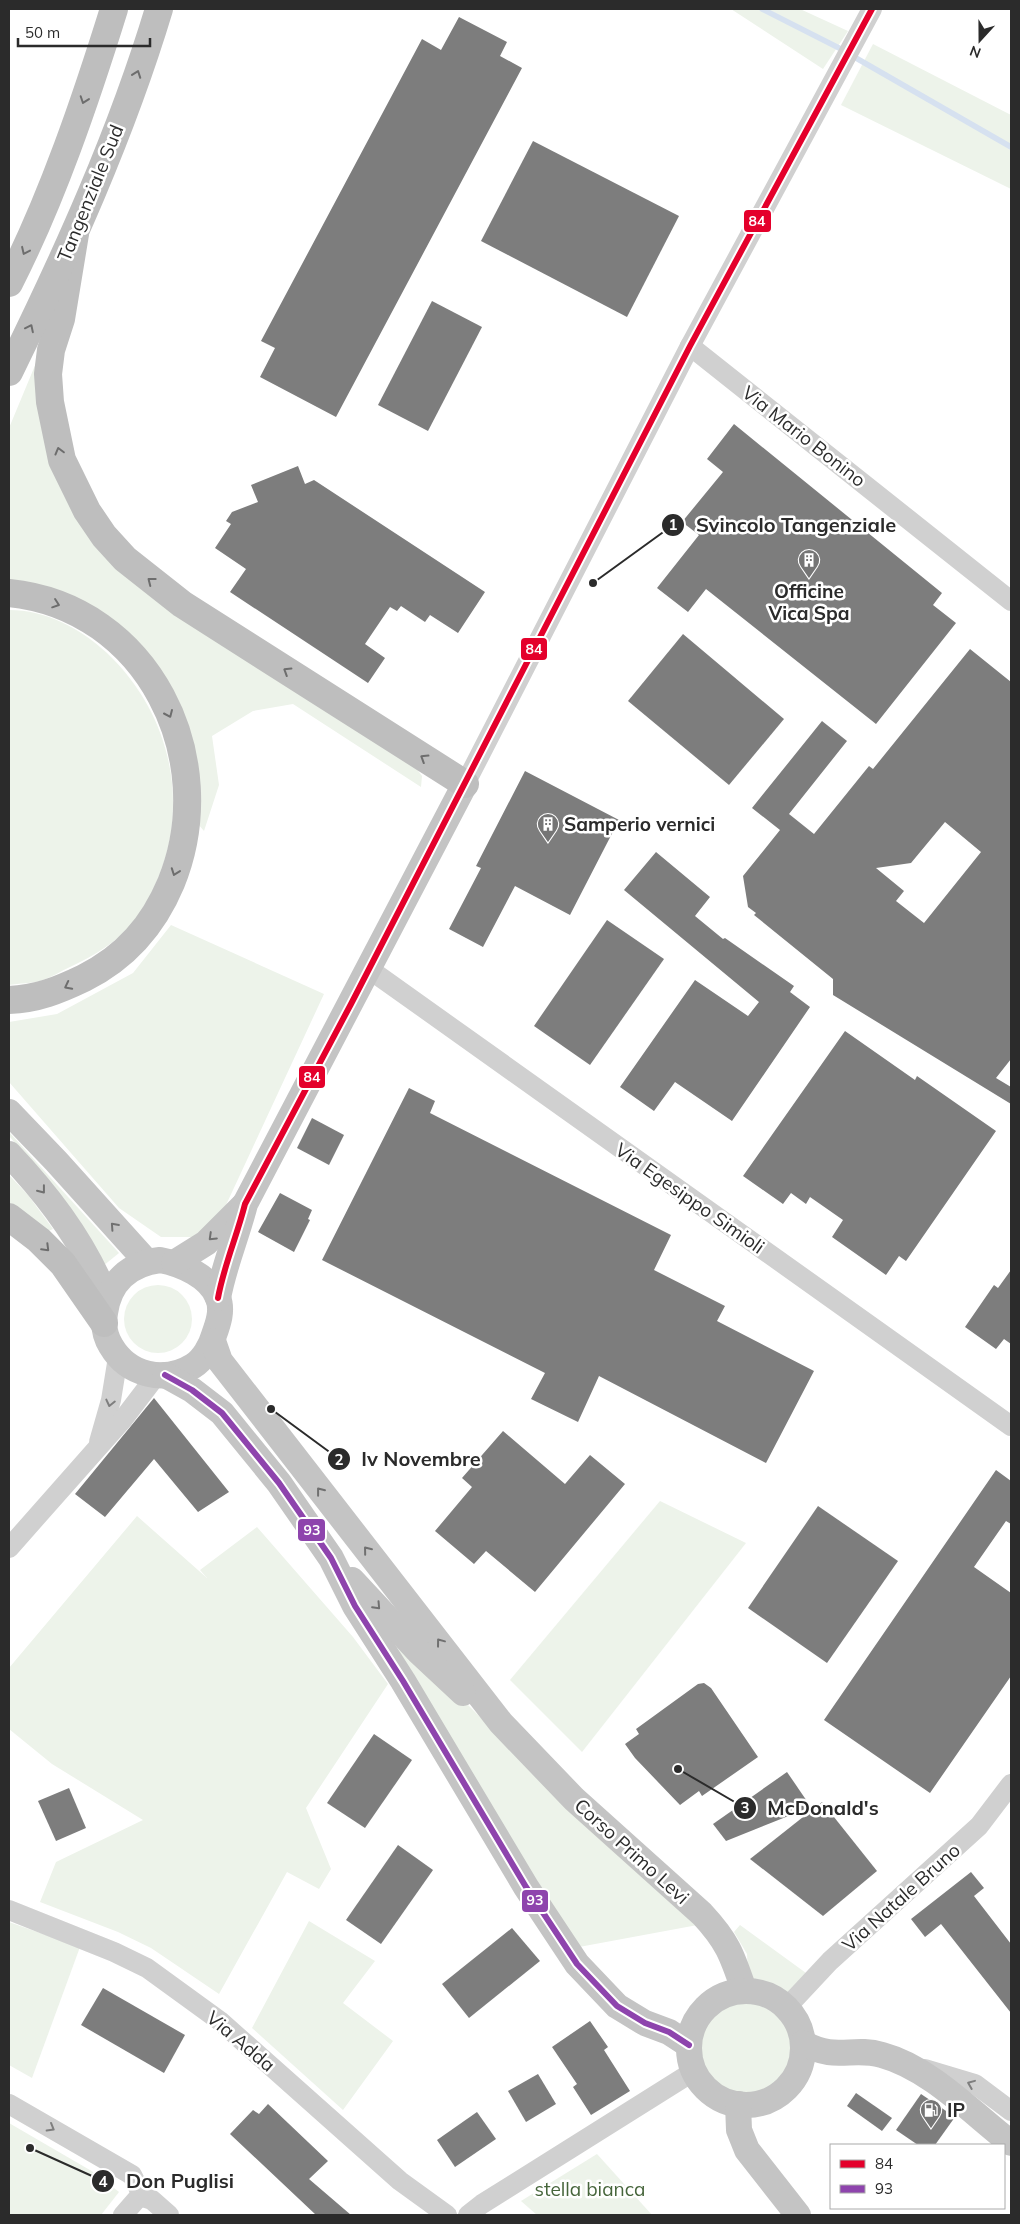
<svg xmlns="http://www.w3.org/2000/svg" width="1020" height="2224" font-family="Mulish,sans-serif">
  <rect width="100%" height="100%" fill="#fff"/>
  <g fill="#edf3ea">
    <polygon points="731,9 800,9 848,31 823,69"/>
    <polygon points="873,44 1011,115 1011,189 841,105"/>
    <polygon points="36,363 70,505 416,768 422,776 421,787 293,704 253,711 212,736 219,785 204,831 198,824 156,669 9,584 9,428"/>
    <path d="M9,610C46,610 80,628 107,653C182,724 196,836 134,921C118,942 93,956 70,967C61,971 52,977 43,980C32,984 19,983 9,985Z"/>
    <polygon points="171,925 324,994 226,1205 196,1237 161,1237 119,1208 9,1082 9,1022 57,1014 133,973"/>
    <polygon points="9,1132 119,1253 103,1266 56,1190 9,1136"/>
    <polygon points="9,1175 28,1195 53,1229 46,1232 9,1207"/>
    <circle cx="158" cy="1319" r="34"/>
    <polygon points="660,1501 746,1543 582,1752 510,1680"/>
    <polygon points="137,1516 207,1578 200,1570 257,1527 353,1637 388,1684 306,1808 331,1869 319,1889 287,1872 219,1994 151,1948 118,1932 40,1902 56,1862 143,1820 52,1764 9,1729 9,1668"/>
    <polygon points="389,1633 465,1702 553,1790 703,1924 579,1947 548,1918"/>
    <polygon points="309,1921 375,1961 343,2003 393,2041 343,2110 252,2028"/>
    <polygon points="9,1922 80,1947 32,2078 9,2065"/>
    <polygon points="740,1925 806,1973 787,1994 775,1985 752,1980 748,1974 747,1954 734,1932"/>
    <circle cx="747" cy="2047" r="48"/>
    <polygon points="9,2123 95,2173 119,2192 101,2215 9,2215"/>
    <polygon points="597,2154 652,2215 537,2215 521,2201"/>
  </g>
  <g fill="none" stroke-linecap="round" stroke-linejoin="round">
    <g stroke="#d6e1f0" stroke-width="5.5">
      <polyline points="762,9 839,48"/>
      <polyline points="856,58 1011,147"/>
    </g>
  </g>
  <g fill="#7d7d7d" fill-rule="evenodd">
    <polygon points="459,17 507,42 500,56 522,68 336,417 260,377 275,348 261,341 422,39 441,50"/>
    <polygon points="533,141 679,216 627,317 481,241"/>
    <polygon points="432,301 482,327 428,431 378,405"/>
    <polygon points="734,424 942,593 933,605 956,623 876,724 706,589 688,612 657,588 699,535 682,522 723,472 707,459"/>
    <polygon points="298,466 305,484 314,480 485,592 458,633 430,615 425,622 401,606 397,611 390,607 365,644 385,658 368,683 230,592 246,569 215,548 231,524 226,521 232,512 258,502 251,485"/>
    <polygon points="683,634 784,719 729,785 628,701"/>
    <path d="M970,649L1011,682V1059L996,1078L1011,1087V1104L833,995V979L754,915L756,913L748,907L743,876L780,830L752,808L822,721L847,741L789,814L814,834L869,766L873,769ZM945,822L981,852L924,923L896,901L904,891L876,868L911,863Z"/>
    <polygon points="525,771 619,820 570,915 515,886 483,947 449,929 481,868 476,866"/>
    <polygon points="656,852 710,897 695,916 723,939 725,938 794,986 790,992 810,1007 732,1121 675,1082 654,1111 620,1087 695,980 748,1016 759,1002 624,890"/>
    <polygon points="607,920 664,959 590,1065 534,1026"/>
    <polygon points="845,1031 915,1080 917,1076 996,1131 906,1261 899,1256 886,1275 832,1237 843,1220 810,1197 806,1204 791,1193 783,1204 743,1176"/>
    <polygon points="409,1088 435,1101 430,1113 671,1235 654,1270 725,1306 717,1321 814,1371 766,1463 599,1376 578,1422 531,1399 545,1373 322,1260"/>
    <polygon points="312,1118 344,1135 329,1165 297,1148"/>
    <polygon points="280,1193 312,1210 308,1219 310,1220 294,1252 258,1232"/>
    <polygon points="1011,1270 1011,1344 1004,1339 996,1349 965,1327 994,1285 998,1288"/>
    <polygon points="154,1398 229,1492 198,1512 154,1459 105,1517 75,1494"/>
    <polygon points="503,1431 565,1484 590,1455 625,1484 535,1592 486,1551 474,1564 435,1531 472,1487 462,1478"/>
    <polygon points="996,1470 1011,1481 1011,1524 1006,1521 974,1567 1011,1593 1011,1676 930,1793 824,1720"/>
    <polygon points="818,1506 898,1561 827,1663 748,1608"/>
    <polygon points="704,1683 711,1688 758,1757 702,1796 699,1791 680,1805 635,1758 625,1744 639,1734 636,1729 698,1684"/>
    <polygon points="374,1734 412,1760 365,1828 327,1803"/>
    <polygon points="787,1772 811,1807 726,1841 713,1824"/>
    <polygon points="69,1788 86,1828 56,1841 38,1801"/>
    <polygon points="822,1802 877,1871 823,1916 750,1859"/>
    <polygon points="398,1845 433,1870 381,1944 346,1920"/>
    <polygon points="971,1872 984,1888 974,1896 1011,1944 1011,2013 941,1924 925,1937 911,1919"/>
    <polygon points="512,1928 540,1961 469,2018 442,1984"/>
    <polygon points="103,1988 185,2035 164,2073 81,2025"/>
    <polygon points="590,2021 608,2047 604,2050 630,2091 591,2115 573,2087 577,2084 552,2047"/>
    <polygon points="538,2074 556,2104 526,2122 508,2091"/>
    <polygon points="856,2093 892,2118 882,2131 847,2106"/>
    <polygon points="921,2094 955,2117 935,2145 918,2145 896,2130"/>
    <polygon points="268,2104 328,2161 309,2179 351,2215 316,2215 230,2134 253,2110 259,2114"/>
    <polygon points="477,2112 496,2139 455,2167 437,2140"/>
  </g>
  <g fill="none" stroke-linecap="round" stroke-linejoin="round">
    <g stroke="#d0d0d0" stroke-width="20">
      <polyline points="690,346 1011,601"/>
      <polyline points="465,784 690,346 872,9"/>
      <polyline points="369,969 1011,1426"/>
      <polyline points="99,1442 111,1400 118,1357"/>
      <polyline points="9,1548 124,1418 156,1376"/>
      <polyline points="9,1910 114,1952 147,1968 220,2021 400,2181 447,2215"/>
      <polyline points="787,2007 830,1961 979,1826 1011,1784"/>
      <polyline points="925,2069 975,2084 1011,2111"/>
      <polyline points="9,2104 132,2175 143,2197"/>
      <polyline points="123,2215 137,2199 143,2197 152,2200 169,2215"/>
      <polyline points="468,2215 482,2204 694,2071"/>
    </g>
    <g stroke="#c4c4c4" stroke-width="26">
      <polyline points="9,1112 56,1161 147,1262"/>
      <path d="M9,1154C49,1196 86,1245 107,1300"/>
      <path d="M160,1260C181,1264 210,1276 218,1298C223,1310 218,1324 214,1335C211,1346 203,1360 193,1366C164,1384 128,1375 111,1346C104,1335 103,1325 105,1313C109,1282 129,1264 160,1260Z"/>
      <polyline points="174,1263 206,1243 244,1205"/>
      <path d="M218,1298C224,1265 237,1236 245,1204L465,784"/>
      <path d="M213,1341L220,1361L501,1723L574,1799L702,1914C728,1942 732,1955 744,1990"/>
      <polyline points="165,1375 192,1390 222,1413 279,1483 331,1558 355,1606 403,1681 526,1887 577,1964 617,2006 645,2023 669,2032 689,2045"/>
      <polyline points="352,1580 418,1651 463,1693"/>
      <circle cx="746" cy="2048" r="57"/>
      <path d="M803,2043C837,2062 851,2046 882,2055C930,2068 972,2113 1011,2143"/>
      <polyline points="738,2104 739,2130 747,2150 798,2215"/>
    </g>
    <g stroke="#bebebe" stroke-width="28">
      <polyline points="75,234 61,319 51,350 48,374 50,402 62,460 87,511 104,536 125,559 182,604 465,784"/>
      <path d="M9,283C52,199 86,99 114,9"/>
      <path d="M9,372C67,254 121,135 159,9"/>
      <path d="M9,593C148,607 222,758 171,883C153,926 126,957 84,978C59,990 37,999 9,1000"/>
      <polyline points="9,1217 39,1240 63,1264 104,1323"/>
    </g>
    <g stroke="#fff" stroke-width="10">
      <path id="bus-1" d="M218,1298C224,1265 237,1236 245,1204L351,1004L690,346L872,9"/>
    </g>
    <g stroke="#fff" stroke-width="10">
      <polyline id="bus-2" points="165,1375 192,1390 222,1413 279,1483 331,1558 355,1606 403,1681 526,1887 577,1964 617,2006 645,2023 669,2032 689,2045"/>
    </g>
    <use href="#bus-1" stroke="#e4002b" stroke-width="6"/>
    <use href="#bus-2" stroke="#8e44ad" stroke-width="6"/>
  </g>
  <defs><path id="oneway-chevron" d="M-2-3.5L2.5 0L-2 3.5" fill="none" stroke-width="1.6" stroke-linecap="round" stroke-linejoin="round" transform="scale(1.25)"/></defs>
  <g stroke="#6d6d6d">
    <use href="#oneway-chevron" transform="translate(137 74) rotate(-70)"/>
    <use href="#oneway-chevron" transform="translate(84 100) rotate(109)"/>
    <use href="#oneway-chevron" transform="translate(25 251) rotate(115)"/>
    <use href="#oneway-chevron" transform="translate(30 328) rotate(-64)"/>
    <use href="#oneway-chevron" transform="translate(59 451) rotate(-105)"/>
    <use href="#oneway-chevron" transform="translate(151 581) rotate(-142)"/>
    <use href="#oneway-chevron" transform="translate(56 604) rotate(19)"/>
    <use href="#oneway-chevron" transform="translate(287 671) rotate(-148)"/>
    <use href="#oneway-chevron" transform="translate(169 714) rotate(66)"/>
    <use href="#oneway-chevron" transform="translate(424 758) rotate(-148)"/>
    <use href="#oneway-chevron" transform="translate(175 872) rotate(110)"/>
    <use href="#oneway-chevron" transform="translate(68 986) rotate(153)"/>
    <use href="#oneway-chevron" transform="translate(46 1248) rotate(45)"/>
  </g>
  <g stroke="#707070">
    <use href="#oneway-chevron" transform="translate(42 1190) rotate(52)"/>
    <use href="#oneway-chevron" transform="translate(114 1226) rotate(-132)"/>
    <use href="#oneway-chevron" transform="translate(212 1237) rotate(136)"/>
    <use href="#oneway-chevron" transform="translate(320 1491) rotate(-128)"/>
    <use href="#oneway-chevron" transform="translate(367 1550) rotate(-129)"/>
    <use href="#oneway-chevron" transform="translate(377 1606) rotate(47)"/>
    <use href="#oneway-chevron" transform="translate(440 1642) rotate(-127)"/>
  </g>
  <g stroke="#7e7e7e">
    <use href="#oneway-chevron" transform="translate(110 1403) rotate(103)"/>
    <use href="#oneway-chevron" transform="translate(971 2084) rotate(-158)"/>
    <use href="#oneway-chevron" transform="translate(51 2128) rotate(30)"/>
  </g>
  <defs>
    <g id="building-pin" transform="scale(1.125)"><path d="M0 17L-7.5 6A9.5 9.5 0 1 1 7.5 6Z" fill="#757575" stroke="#fff"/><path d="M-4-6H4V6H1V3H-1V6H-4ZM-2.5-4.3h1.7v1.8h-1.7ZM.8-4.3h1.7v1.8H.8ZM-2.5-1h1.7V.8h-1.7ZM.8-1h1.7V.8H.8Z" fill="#fff"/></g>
    <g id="fuel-pin" transform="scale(1.125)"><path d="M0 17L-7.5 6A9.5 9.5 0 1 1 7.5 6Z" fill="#757575" stroke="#fff"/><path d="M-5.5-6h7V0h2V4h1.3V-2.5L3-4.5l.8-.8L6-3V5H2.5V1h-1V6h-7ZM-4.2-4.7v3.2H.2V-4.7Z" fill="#fff"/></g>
  </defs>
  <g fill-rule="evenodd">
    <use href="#building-pin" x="809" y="560"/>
    <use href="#building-pin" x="548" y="824"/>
    <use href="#fuel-pin" x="931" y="2110"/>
  </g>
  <g text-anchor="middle" stroke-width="5" stroke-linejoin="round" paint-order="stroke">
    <g font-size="19" fill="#2b2b2b" stroke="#fff">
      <text transform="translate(90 193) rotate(-68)" y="7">Tangenziale Sud</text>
      <text transform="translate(804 436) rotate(38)" y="7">Via Mario Bonino</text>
      <text transform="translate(690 1198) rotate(35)" y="7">Via Egesippo Simioli</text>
      <text transform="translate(632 1851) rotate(42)" y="7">Corso Primo Levi</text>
      <text transform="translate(901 1897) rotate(-42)" y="7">Via Natale Bruno</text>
      <text transform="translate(241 2041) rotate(40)" y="7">Via Adda</text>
    </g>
    <g font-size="19" font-weight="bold" fill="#2b2b2b" stroke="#fff" text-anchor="start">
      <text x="809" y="598" text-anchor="middle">Officine<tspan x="809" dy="22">Vica Spa</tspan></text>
      <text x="564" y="831">Samperio vernici</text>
      <text x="947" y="2117">IP</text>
    </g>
    <g font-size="19" fill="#46653b" stroke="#fff">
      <text x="590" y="2196">stella bianca</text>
    </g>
  </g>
  <path fill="none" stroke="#2b2b2b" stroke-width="2" d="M593 583L673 525M271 1409L339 1459M678 1769L745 1808M30 2148L103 2181"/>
  <g fill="#2b2b2b" stroke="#fff" stroke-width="2">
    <circle cx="593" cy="583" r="5"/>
    <circle cx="271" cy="1409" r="5"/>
    <circle cx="678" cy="1769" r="5"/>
    <circle cx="30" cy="2148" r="5"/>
    <circle cx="673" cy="525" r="12"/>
    <circle cx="339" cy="1459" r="12"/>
    <circle cx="745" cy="1808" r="12"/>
    <circle cx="103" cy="2181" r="12"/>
  </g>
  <g font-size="15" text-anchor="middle" font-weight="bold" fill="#fff">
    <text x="673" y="530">1</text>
    <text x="339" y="1465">2</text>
    <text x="745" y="1813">3</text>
    <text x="103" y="2187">4</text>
  </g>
  <g font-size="20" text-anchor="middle" font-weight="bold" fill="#2b2b2b" stroke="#fff" stroke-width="5" stroke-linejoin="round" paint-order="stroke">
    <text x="796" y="532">Svincolo Tangenziale</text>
    <text x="421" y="1466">Iv Novembre</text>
    <text x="823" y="1815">McDonald's</text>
    <text x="180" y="2188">Don Puglisi</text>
  </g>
  <g stroke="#fff" stroke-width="2">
    <rect x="743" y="209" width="29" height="24" rx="5" fill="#e4002b"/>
    <rect x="520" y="637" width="28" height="24" rx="5" fill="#e4002b"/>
    <rect x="298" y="1065" width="28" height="24" rx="5" fill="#e4002b"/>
    <rect x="297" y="1518" width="29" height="24" rx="5" fill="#8e44ad"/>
    <rect x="521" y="1889" width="28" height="24" rx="5" fill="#8e44ad"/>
  </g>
  <g font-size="14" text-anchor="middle" font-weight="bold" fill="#fff">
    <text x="757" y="226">84</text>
    <text x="534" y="654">84</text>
    <text x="312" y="1082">84</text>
    <text x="312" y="1535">93</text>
    <text x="535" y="1905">93</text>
  </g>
  <rect width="1020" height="2224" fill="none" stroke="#2b2b2b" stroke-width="20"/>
  <rect x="830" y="2144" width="175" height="65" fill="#ffffff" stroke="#aaaaaa"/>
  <rect x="840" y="2160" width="25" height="8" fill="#e4002b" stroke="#aaaaaa"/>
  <text x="875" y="2169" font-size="15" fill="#2b2b2b">84</text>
  <rect x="840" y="2185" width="25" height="8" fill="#8e44ad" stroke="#aaaaaa"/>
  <text x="875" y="2194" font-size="15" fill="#2b2b2b">93</text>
  <g transform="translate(980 40) rotate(201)" stroke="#ffffff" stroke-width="4" paint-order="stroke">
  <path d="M0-4L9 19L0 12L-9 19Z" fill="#2b2b2b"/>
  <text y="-8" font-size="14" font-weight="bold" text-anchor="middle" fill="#2b2b2b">N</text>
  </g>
  <path d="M18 38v8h132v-8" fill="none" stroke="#2b2b2b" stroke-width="2.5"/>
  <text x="25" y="38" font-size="15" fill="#2b2b2b" stroke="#ffffff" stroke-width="4" paint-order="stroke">50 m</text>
</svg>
